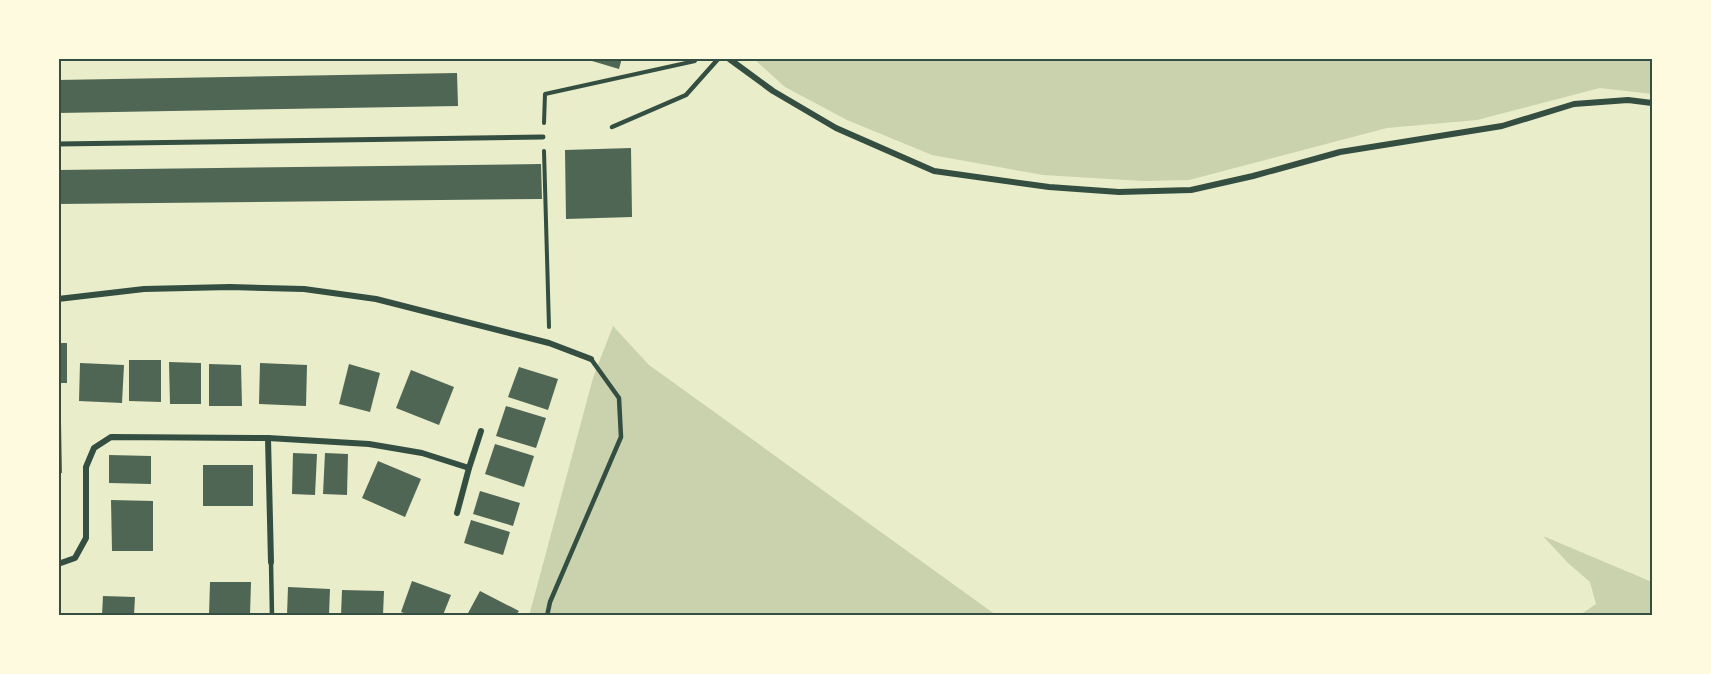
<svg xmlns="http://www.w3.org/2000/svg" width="1711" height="674" font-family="Raleway,sans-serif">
  <rect width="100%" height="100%" fill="#e9edc9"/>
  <g fill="#cad2ad">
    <polygon points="1652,58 1652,94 1600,88 1477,120 1387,128 1189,180 1143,181 1043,175 932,155 847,120 785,87 754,59"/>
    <polygon points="613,326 649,365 996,615 529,616 593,378"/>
    <polygon points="1543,536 1652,582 1652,615 1580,615 1596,604 1590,582 1568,563"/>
  </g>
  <g fill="#4f6655">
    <polygon points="582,58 622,58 619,69"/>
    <polygon points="457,73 458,106 58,113 58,80"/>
    <polygon points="631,148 632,217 566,219 565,150"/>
    <polygon points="541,164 542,199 58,204 58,170"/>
    <rect x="58" y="343" width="9" height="40"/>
    <polygon points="129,360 161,360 161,402 129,401"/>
    <polygon points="169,362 201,363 201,404 170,404"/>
    <polygon points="80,363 124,365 122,403 79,401"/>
    <polygon points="260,363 307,365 306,406 259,404"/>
    <polygon points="209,364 241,365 242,406 209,406"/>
    <polygon points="349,364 380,373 370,412 339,404"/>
    <polygon points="519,367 558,379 548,410 508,397"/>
    <polygon points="411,370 454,387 439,425 396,408"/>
    <polygon points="506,406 546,418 536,448 496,436"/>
    <polygon points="58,422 61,422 62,473 58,473"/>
    <polygon points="495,444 534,456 524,487 485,474"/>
    <polygon points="293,453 317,454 315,495 292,494"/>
    <polygon points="325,453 348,454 347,495 323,494"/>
    <polygon points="109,455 151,456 151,484 109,483"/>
    <polygon points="378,461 421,479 405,517 362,498"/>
    <rect x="203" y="465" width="50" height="41"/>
    <polygon points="480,491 520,503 513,526 473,514"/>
    <polygon points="111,500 153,501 153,551 112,551"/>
    <polygon points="471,520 510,532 503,555 464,543"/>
    <polygon points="412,581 451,595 443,615 410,615 401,612"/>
    <polygon points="210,582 251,582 250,615 209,615"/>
    <polygon points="288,587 330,589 329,615 287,615"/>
    <polygon points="342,590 384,591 383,615 341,615"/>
    <polygon points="480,591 519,611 516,615 467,615"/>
    <polygon points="103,596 135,597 134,615 102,615"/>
  </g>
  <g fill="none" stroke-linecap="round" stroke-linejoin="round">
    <g stroke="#344e41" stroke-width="4">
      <polyline points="544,123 545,94 695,61"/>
      <polyline points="544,151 549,327"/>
    </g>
    <g stroke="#344e41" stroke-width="4.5">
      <polyline points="612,127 686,95 719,58"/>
      <polyline points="271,562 272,616"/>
      <polyline points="547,616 550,602 621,437 619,398 591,359"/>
    </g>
    <polyline stroke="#344e41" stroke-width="5" points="58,144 543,137"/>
    <g stroke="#344e41" stroke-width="6">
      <polyline points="728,58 773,91 836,128 934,171 1049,187 1119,192 1191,190 1253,176 1340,152 1502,126 1574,104 1628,100 1652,103"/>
      <polyline points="58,299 144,289 230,287 304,289 376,299 549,343 591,359"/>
      <polyline points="268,438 271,562"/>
      <polyline points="469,468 481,431"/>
      <polyline points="58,564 75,558 86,538 86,467 94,448 111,437 268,438 369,444 422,453 469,468 457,513"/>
    </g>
  </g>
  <rect width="1711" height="674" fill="none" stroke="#fefae0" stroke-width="120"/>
  <rect x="60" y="60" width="1591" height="554" fill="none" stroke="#344e41" stroke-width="2"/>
</svg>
